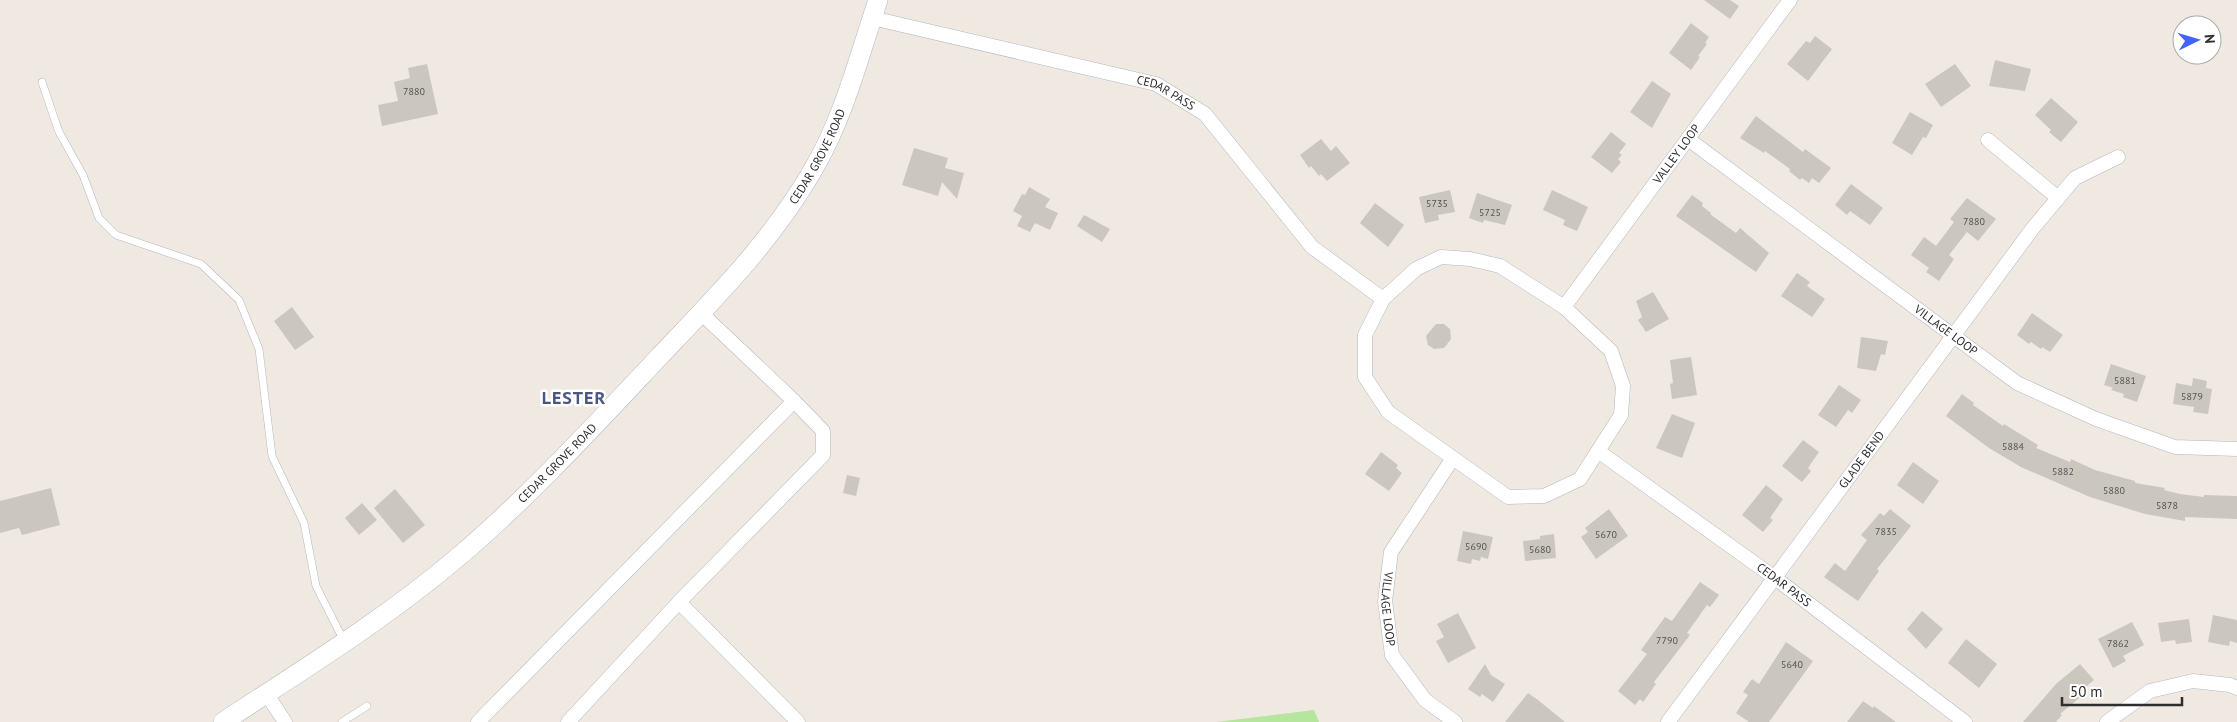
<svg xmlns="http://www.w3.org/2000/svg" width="2237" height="722" font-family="'PT Sans',sans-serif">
  <rect width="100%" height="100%" fill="#efe9e1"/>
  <polygon fill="#b6e59e" points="1314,710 1319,722 1216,722"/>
  <g fill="#cbc7bf">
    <polygon points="1704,0 1730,0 1739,6 1730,19"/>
    <polygon points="1691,23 1709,37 1705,43 1707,44 1698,56 1700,57 1691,70 1669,53"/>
    <polygon points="1815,36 1832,49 1808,81 1787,64 1806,41 1810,43"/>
    <polygon points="1995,60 2031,69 2025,91 1989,86"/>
    <polygon points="427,64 438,114 382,126 378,105 398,101 394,82 410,78 408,68"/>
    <polygon points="1955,64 1971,86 1941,107 1925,84"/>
    <polygon points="1652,81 1671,94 1652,128 1630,112"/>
    <polygon points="2051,98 2078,122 2061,142 2049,132 2051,130 2035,115"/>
    <polygon points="1910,112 1933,125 1926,138 1923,137 1912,155 1892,143"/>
    <polygon points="1756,116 1803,152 1805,149 1831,168 1819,183 1812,178 1809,183 1802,178 1800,180 1789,171 1790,169 1765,151 1764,153 1740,138"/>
    <polygon points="1611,132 1626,144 1619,153 1622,155 1618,159 1621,162 1612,173 1591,157"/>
    <polygon points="1321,139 1331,151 1336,146 1350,163 1327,181 1321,174 1319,176 1311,166 1309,168 1300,155"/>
    <polygon points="914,148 948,158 945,168 964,173 957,199 942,182 938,196 902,185"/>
    <polygon points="1851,184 1883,208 1870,225 1850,211 1847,215 1835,205"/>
    <polygon points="1029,187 1050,199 1045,207 1058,213 1050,230 1035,223 1030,232 1017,226 1022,216 1013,211 1022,194 1025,195"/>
    <polygon points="1450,190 1455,212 1438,215 1439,220 1425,223 1419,197"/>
    <polygon points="1552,190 1588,207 1577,231 1563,225 1565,220 1543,210"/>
    <polygon points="1477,193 1512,205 1505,225 1484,220 1483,223 1469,218"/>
    <polygon points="1692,195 1703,203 1702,206 1711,213 1710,214 1736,233 1740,228 1769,253 1756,272 1676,216"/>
    <polygon points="1967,198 1996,219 1978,241 1967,232 1949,255 1954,259 1939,281 1926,272 1929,268 1911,255 1924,237 1936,246 1954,222 1950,219"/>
    <polygon points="1375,203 1404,225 1388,247 1360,223"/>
    <polygon points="1084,215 1110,229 1102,242 1077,226"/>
    <polygon points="1797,273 1810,282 1807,286 1825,299 1812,317 1781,296"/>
    <polygon points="1653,292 1669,319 1646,332 1638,320 1642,317 1636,301"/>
    <polygon points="292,307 314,337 295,350 274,321"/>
    <polygon points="2032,313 2063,335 2050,352 2042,347 2041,349 2031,342 2029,344 2017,335"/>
    <polygon points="1436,324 1444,324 1450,329 1451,339 1444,348 1434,349 1428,345 1426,336"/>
    <polygon points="1861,337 1888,341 1885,355 1881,354 1876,371 1857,368"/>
    <polygon points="1691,357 1697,395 1672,399 1670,384 1673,383 1670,360"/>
    <polygon points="2111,364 2146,376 2137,402 2123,397 2124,394 2111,390 2113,388 2104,385"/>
    <polygon points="2193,378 2207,381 2206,388 2212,389 2208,414 2193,412 2194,407 2173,404 2176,383 2192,386"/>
    <polygon points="1839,385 1861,400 1852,413 1848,410 1836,427 1818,415"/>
    <polygon points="1962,394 1974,403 1973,405 2003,426 2004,424 2038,445 2036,448 2070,462 2071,459 2095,470 2135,481 2135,483 2165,488 2164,490 2180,494 2204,497 2204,495 2237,496 2237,519 2185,517 2185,521 2145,514 2090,497 2021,467 1989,448 1946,416"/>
    <polygon points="1672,414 1695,423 1682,458 1656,448"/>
    <polygon points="1803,440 1819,452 1808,468 1811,471 1802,482 1782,466"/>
    <polygon points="1381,452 1398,465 1396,468 1402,473 1389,491 1365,474"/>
    <polygon points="1913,462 1939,481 1923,504 1897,485"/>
    <polygon points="847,475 860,478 856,496 843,493"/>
    <polygon points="1766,485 1783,499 1770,518 1773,520 1763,532 1742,515"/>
    <polygon points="51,488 60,525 22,535 19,528 0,533 0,501"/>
    <polygon points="395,489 425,525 403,543 374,508"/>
    <polygon points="362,503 377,520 359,535 345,518"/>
    <polygon points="1609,509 1628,536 1596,559 1581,537 1588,532 1585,528"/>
    <polygon points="1890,509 1911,526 1877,569 1879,571 1858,601 1824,577 1835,563 1845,571 1867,540 1861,535 1880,513 1884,516"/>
    <polygon points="1463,531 1493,537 1488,559 1481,557 1480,561 1472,559 1471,564 1457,561"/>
    <polygon points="1554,534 1556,558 1525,561 1523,541 1540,539 1540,536"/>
    <polygon points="1700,582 1719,595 1710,607 1707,605 1687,633 1690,635 1654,682 1656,684 1643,702 1640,699 1635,705 1618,691 1647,654 1641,650 1665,617 1672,621"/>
    <polygon points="1922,611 1943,629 1926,649 1907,629"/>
    <polygon points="1458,613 1476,648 1448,663 1436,641 1444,637 1437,624"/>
    <polygon points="2213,615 2237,620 2237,643 2230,641 2229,646 2208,642"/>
    <polygon points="2189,619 2192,642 2176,644 2175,640 2161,642 2158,623"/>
    <polygon points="2132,622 2144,645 2123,656 2126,661 2113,668 2098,639"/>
    <polygon points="1966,639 1997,664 1979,688 1948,663"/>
    <polygon points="1786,642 1813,661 1769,722 1749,722 1736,713 1748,695 1743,692 1752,679 1759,684"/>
    <polygon points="1485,664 1491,675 1505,684 1493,702 1482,694 1480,697 1468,689"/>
    <polygon points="2080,664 2094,680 2081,691 2084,694 2060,714 2062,715 2056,722 2023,722 2056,684"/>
    <polygon points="1528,693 1538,700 1565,722 1505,722"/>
    <polygon points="1863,701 1873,708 1874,706 1896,722 1847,722"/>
  </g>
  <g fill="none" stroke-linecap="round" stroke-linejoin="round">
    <g stroke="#b4b7c1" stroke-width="8">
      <g id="service">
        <polyline points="42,82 59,132 83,175 99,218 116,235 201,264 239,300 259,349 272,456 304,523 316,586 344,641"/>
        <polyline points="342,722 367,706"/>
      </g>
    </g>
    <g stroke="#b4b7c1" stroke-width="15">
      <g id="minor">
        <path id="s1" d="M872,18L1156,84L1205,114L1312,247L1383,299"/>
        <path id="s2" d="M1688,139L2017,383L2096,419L2175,447L2237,449"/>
        <polyline points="1988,140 2058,198"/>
        <polygon points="1441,257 1470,259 1500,266 1564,307 1611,351 1623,386 1621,415 1580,479 1544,496 1508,497 1388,412 1365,377 1365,335 1383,299 1416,269"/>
        <path id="s3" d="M1564,307L1790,0"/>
        <polyline points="701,313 794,401"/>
        <path id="s4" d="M1598,451L1775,578L1965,722"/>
        <path id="s5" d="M1453,458L1391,552L1385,601L1392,655L1425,700L1455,722"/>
        <polyline points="679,602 798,722"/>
        <polyline points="266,693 285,722"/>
        <polyline points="478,722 794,401 823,431 823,455 679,602 568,722"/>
        <path id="s6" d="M1668,722L2033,228L2075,178L2118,157"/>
        <polyline points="2107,722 2150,691 2193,681 2230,685 2237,688"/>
      </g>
    </g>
    <g stroke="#b4b7c1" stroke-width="20">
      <g id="secondary">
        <path id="s7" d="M223,722C302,670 384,620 457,558C529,497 594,426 659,357C716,297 773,240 814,168C844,117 859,56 878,0"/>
      </g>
    </g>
    <use href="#service" stroke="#fff" stroke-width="7"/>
    <use href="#minor" stroke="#fff" stroke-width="14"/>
    <use href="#secondary" stroke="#fff" stroke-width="19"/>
  </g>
  <g text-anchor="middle" stroke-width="5" stroke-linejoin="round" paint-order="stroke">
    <g font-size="10" fill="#555452">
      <text x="414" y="95">7880</text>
      <text x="1437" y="207">5735</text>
      <text x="1490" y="216">5725</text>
      <text x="1974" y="225">7880</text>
      <text x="2125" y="384">5881</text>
      <text x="2192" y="400">5879</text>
      <text x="2013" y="450">5884</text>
      <text x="2063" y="475">5882</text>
      <text x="2114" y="494">5880</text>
      <text x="2167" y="509">5878</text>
      <text x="1886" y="535">7835</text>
      <text x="1606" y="538">5670</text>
      <text x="1476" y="550">5690</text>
      <text x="1540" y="553">5680</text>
      <text x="1667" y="644">7790</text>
      <text x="2118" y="647">7862</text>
      <text x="1792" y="668">5640</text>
    </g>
    <g font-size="12" fill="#2e2e2e" stroke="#fff">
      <text dy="4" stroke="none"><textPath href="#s1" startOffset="304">CEDAR PASS</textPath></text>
      <text dy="4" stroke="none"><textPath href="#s3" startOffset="190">VALLEY LOOP</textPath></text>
      <text dy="4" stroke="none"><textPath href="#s7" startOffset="828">CEDAR GROVE ROAD</textPath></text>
      <text dy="4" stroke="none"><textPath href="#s2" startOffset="321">VILLAGE LOOP</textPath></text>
      <text dy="4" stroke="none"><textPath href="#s6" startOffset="326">GLADE BEND</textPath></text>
      <text dy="4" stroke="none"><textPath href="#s7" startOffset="424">CEDAR GROVE ROAD</textPath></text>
      <text dy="4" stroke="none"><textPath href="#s4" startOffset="229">CEDAR PASS</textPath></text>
      <text dy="4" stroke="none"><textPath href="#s5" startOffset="170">VILLAGE LOOP</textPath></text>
    </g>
    <g font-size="18" font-weight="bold" letter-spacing="1" fill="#4d5680" stroke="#fff">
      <text x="574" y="404">LESTER</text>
    </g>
  </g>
  <g transform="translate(2197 40) rotate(85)"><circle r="24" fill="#ffffff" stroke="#ababab"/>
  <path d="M0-4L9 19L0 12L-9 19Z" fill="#4264fb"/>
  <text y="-8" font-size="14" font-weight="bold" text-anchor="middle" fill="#2e2e2e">N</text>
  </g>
  <path d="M2062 697v8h120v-8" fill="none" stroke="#2e2e2e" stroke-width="2.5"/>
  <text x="2070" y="697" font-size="15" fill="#2e2e2e" stroke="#ffffff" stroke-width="4" paint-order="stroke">50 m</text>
</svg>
